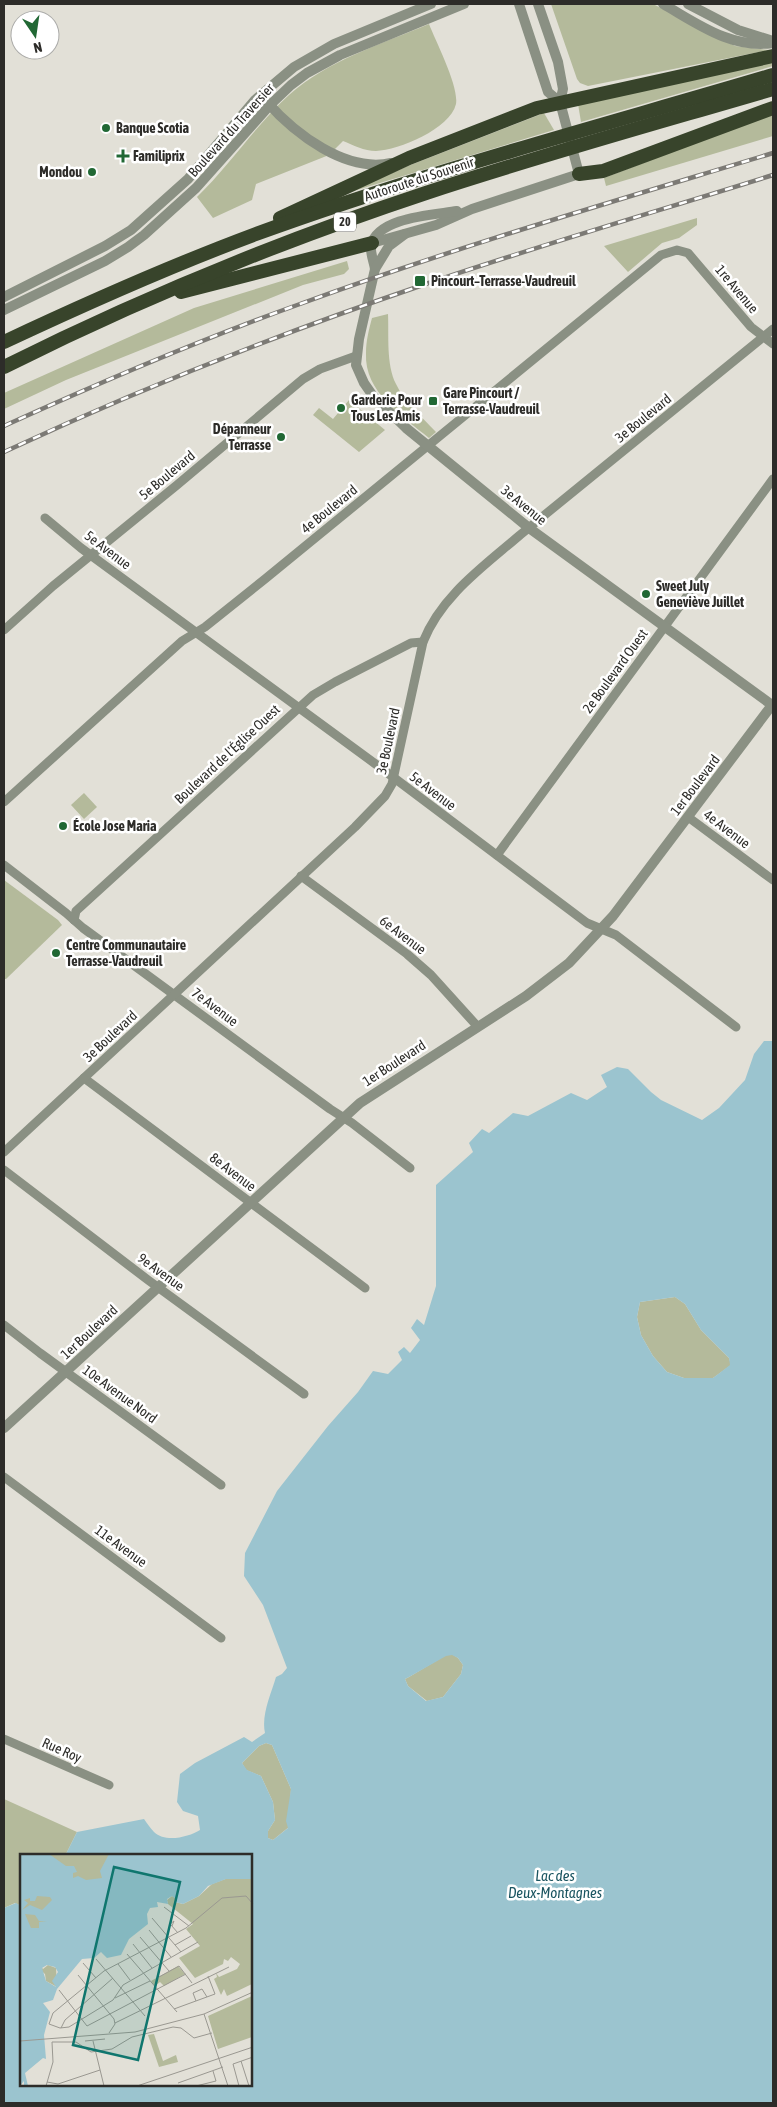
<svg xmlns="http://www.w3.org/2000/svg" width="777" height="2107" font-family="'Asap Condensed',sans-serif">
  <rect width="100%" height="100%" fill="#e2e0d7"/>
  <g fill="#b4ba9b">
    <polygon points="551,4 653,4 735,46 769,50 588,86 580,83 577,79"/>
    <path d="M429,24C436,42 459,86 456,104C450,129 399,150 376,151C364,151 353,145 343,141L329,155L256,184L252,200L213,218L197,197C230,165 255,126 289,95C328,60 382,44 429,24Z"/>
    <polygon points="773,59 773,66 581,122 578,104"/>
    <polygon points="544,113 554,130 347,193 408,166"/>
    <polygon points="773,113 773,136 606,186 604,178"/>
    <polygon points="697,218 697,225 679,238 662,243 628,272 604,246"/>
    <polygon points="347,261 349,269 344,274 303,285 66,380 4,409 4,393 194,308"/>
    <path d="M388,314C389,336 386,364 396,384C405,403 422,417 436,432L429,438C402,416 364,392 366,353C366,341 369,329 372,318Z"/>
    <polygon points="349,400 385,430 359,452 313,415 319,408 333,419"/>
    <polygon points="84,793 97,807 84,819 71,805"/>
    <polygon points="4,880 58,920 62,925 6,979 4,979"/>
    <polygon points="675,1297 685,1304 701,1330 729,1358 731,1365 713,1378 684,1378 667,1372 653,1356 641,1335 637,1317 640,1302"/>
    <polygon points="452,1654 458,1658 463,1665 461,1674 443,1697 427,1701 408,1686 405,1679 409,1677 446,1655"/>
    <polygon points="266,1743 272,1745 291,1789 289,1827 273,1840 268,1838 268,1831 275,1820 273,1802 261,1776 246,1770 242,1763 259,1746"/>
    <polygon points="4,1799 77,1832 65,1856 21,1856 21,1906 15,1903 4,1908"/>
  </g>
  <path fill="#9bc4cf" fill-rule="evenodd" d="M764,1041H773V2103H4V1908L16,1903L21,1906V2086H251V1856H65L77,1832L144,1819C147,1823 150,1828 154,1832C165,1843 189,1837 200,1830L198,1816L183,1811L177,1802L180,1774L195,1763L244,1737L252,1742L265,1733C261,1715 271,1694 276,1677L282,1674L287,1668L263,1605L244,1576L245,1553L277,1491L328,1426L358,1392L373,1371L388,1374L402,1360L398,1352L404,1347L410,1353L420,1340L411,1328L417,1319L424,1325L436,1286V1185L473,1152L469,1143L482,1129L489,1133L513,1113L528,1116L571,1093L587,1100L607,1087L601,1075L617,1067L628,1069L651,1092L661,1100L702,1120L719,1108L745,1080L754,1054ZM675,1297L685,1304L701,1330L729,1358L730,1365L713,1378H684L667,1372L653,1356L641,1335L637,1317L640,1302ZM452,1655L458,1658L463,1665L461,1674L443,1697L426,1701L408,1686L405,1679L409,1677L446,1656ZM266,1743L272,1745L291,1789L286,1821L288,1828L273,1840L268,1838V1831L275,1820L273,1802L261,1776L247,1770L242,1763L259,1746Z"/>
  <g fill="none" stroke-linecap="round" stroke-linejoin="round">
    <g stroke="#8a9083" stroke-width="9">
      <polyline points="45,518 81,548 381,768 587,923 616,935 736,1027"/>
      <polyline points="4,630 53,586 177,485 303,379 320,369 356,356"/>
      <polyline points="4,802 182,641 205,627 265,579 661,255 677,250 688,253 751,327 773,344"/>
      <polyline points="688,817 773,880"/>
      <polyline points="497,855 773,479"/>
      <polyline points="4,865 66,913 83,928 330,1109 352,1123 410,1168"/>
      <polyline points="301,876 407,954 431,975 478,1027"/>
      <polyline points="74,920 76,911 313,695 335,682 411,643 423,642"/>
      <polyline points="84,1078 365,1288"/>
      <path d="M4,1152L355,827L385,796L392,784L423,642C441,596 484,566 520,535L773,329"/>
      <polyline points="4,1170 148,1280 304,1394"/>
      <polyline points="4,1325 40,1353 221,1485"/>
      <polyline points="4,1477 221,1638"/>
      <polyline points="4,1739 109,1785"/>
    </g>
    <g stroke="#8a9083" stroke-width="10">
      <polyline points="519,4 548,92 560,102"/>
      <path d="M663,4C698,24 731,49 773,43"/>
      <polyline points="688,4 738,30 770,40"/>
      <path d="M266,101C295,134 346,173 391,163"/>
      <polyline points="372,243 436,225 472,209 579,174 560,102 563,89 558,62 538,4"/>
      <path d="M375,269C374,262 370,253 371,246C377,217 434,215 457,211"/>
      <polyline points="4,297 105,246 131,230 188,179 255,100 294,67 334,44 431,4"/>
      <polyline points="4,310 105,261 128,247 144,235 196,188 270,105 291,85 307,73 340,55 464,4"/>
      <polyline points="4,1428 360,1103 526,996 569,963 613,916 772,705 529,528 406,428 373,396 364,383 356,365 359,339 375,269 389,246 405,234"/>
    </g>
    <g stroke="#38442b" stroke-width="14">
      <polyline points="579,174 603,171 773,108"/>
      <polyline points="280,218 409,158 537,108 773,56"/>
      <polyline points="181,292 372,243"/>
      <path d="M4,342C87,303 170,266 256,234C426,172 601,126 773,75"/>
      <path d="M4,367C140,299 281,241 426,193C541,155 657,123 773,89"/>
    </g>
    <g stroke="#7c7a75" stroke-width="4.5">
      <g id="rail">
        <path d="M4,426C101,382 199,340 300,304C456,247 615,201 773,153"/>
        <path d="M4,452C139,389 279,334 420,286C537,246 655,212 773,175"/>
      </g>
    </g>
    <use href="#rail" stroke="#fff" stroke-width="2.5" stroke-dasharray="8" stroke-linecap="butt"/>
  </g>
  <g fill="#216834" stroke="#fff" stroke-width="2">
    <circle cx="106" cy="128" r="5"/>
    <path d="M120.5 148.5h5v5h5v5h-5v5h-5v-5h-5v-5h5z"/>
    <circle cx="92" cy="172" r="5"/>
    <rect x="414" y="275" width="12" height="12" rx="2.5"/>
    <rect x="428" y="396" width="10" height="10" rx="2.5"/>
    <circle cx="341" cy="408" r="5"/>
    <circle cx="281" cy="437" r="5"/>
    <circle cx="646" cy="594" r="5"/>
    <circle cx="63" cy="826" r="5"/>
    <circle cx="56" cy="953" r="5"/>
  </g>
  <g text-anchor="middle" stroke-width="5" stroke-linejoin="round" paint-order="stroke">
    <rect fill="#fff" stroke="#6c6b69" stroke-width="1" x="334" y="212.5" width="22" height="19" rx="4"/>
    <g font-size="12" font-weight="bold" fill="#2d2c29">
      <text x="345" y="226">20</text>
    </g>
    <g font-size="14" font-weight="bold" fill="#2d2c29" stroke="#fff" text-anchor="start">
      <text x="116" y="133">Banque Scotia</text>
      <text x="133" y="161">Familiprix</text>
      <text x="82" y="177" text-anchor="end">Mondou</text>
      <text x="431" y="286">Pincourt–Terrasse-Vaudreuil</text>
      <text x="443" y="398">Gare Pincourt /<tspan x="443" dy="16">Terrasse-Vaudreuil</tspan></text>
      <text x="351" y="405">Garderie Pour<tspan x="351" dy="16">Tous Les Amis</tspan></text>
      <text x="271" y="434" text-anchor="end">Dépanneur<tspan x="271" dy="16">Terrasse</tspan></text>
      <text x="656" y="591">Sweet July<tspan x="656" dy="16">Geneviève Juillet</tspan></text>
      <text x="73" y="831">École Jose Maria</text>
      <text x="66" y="950">Centre Communautaire<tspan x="66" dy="16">Terrasse-Vaudreuil</tspan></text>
    </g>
    <g font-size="14" fill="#2d2c29" stroke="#fff">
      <text transform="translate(231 130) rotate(-48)" y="5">Boulevard du Traversier</text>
      <text transform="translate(419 179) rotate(-18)" y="5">Autoroute du Souvenir</text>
      <text transform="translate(737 289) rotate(50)" y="5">1re Avenue</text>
      <text transform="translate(643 418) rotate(-39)" y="5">3e Boulevard</text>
      <text transform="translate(167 475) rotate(-40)" y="5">5e Boulevard</text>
      <text transform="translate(524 505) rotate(39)" y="5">3e Avenue</text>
      <text transform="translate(329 509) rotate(-39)" y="5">4e Boulevard</text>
      <text transform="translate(108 550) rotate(37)" y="5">5e Avenue</text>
      <text transform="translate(615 671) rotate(-54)" y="5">2e Boulevard Ouest</text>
      <text transform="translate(388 741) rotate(-78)" y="5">3e Boulevard</text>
      <text transform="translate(227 754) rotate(-43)" y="5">Boulevard de l'Église Ouest</text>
      <text transform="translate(695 785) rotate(-53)" y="5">1er Boulevard</text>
      <text transform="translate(433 791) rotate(37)" y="5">5e Avenue</text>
      <text transform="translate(727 829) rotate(37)" y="5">4e Avenue</text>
      <text transform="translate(403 935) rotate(37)" y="5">6e Avenue</text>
      <text transform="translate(215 1007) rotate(37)" y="5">7e Avenue</text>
      <text transform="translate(110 1036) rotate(-43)" y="5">3e Boulevard</text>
      <text transform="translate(394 1063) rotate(-33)" y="5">1er Boulevard</text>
      <text transform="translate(233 1172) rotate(37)" y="5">8e Avenue</text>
      <text transform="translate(161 1272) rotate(36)" y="5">9e Avenue</text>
      <text transform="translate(89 1332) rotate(-43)" y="5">1er Boulevard</text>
      <text transform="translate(120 1394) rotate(36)" y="5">10e Avenue Nord</text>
      <text transform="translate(121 1546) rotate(36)" y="5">11e Avenue</text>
      <text transform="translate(62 1750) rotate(24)" y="5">Rue Roy</text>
    </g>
    <g font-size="15" font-style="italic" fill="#1a5460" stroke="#fff">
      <text x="555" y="1881">Lac des<tspan x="555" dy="17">Deux-Montagnes</tspan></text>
    </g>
  </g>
  <g transform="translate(20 1854)">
    <rect width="232" height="232" fill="#e2e0d7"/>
    <path d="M0,0H122L64,71L0,84ZM224,24L232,25V130L207,142L204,135L201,141L194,125L197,123L196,119L199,123L217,115L220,110L211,103L208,107L204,105L203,110L175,124L159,104L180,92L166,75L173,70L148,50L147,46L152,42L157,45L155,48L163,50L179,42L192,30L208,24ZM19,110L23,115L28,111L36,114L37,133L26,127L25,120L18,114ZM158,112L165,120L144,132L140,128L135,132L131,127ZM232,142V183L198,195L188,162ZM134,180L143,207L156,201L158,208L139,213L128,181Z" fill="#b4ba9b"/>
    <path d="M0,0H29L46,12H54L57,18L53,19V24L58,22L66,26L82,24L80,17L89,0H232V25H206L188,32L179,42L163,50L155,48L156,45L152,42L147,45L148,50L137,48L138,53L130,54L127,60L128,70L109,85L101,101L87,104L81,98L74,104L62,105L37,135L33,146L23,149L30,158L24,181L26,205L23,204L5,219L8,232H4V227L0,232ZM17,42L30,43L32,46L22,56L10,51L2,56L8,49L4,46L10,44V47H15ZM5,60L15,61L19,67L27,68H19V74H11ZM27,111L35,113L38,118L32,127L36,133L26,127L22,114Z" fill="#9bc4cf" fill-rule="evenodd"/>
    <path fill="none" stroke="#9a9891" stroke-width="1" d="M144,53L169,72M132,64L161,98M152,72L154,67L150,70L151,71L158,79M129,76L151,103M120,83L149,117M178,88L103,131L93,146L49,173L40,174L29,170L33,159L84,117L166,74L202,44L226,42L233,50M113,90L132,114M155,91L171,82M107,100L157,158M76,105L125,162M63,109L76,124M98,110L110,126M58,121L94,165L95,170L89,179M139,123L159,112L172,129M39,136L67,172L166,120M95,144L130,127M176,147L173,139L182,135L187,143M154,155L195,140L188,122M184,160L208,232M95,169L209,113M41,174L45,166L93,124M0,187L115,178L184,160L233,138M65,187L85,185M73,187L84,232M221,207L229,232M27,228L38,230L80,216M158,229L203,213M26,232L33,208L32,188H56L71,198L92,195L112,183L153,173L161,174L174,184L192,179M117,232L233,193M176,232L196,227L193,217M219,232L213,210L233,203"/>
    <path fill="#0f766e" fill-opacity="0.15" stroke="#0f766e" stroke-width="2.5" d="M94,13L160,28L118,206L53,191Z"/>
    <rect width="232" height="232" fill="none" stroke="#2d2c29" stroke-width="2.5"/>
  </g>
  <rect width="777" height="2107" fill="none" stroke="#2d2c29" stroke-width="10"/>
  <g transform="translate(35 35) rotate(167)"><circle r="24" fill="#ffffff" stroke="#ababa9"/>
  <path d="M0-4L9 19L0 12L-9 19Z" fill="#216834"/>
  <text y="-8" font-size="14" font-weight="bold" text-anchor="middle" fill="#2d2c29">N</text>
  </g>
</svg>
